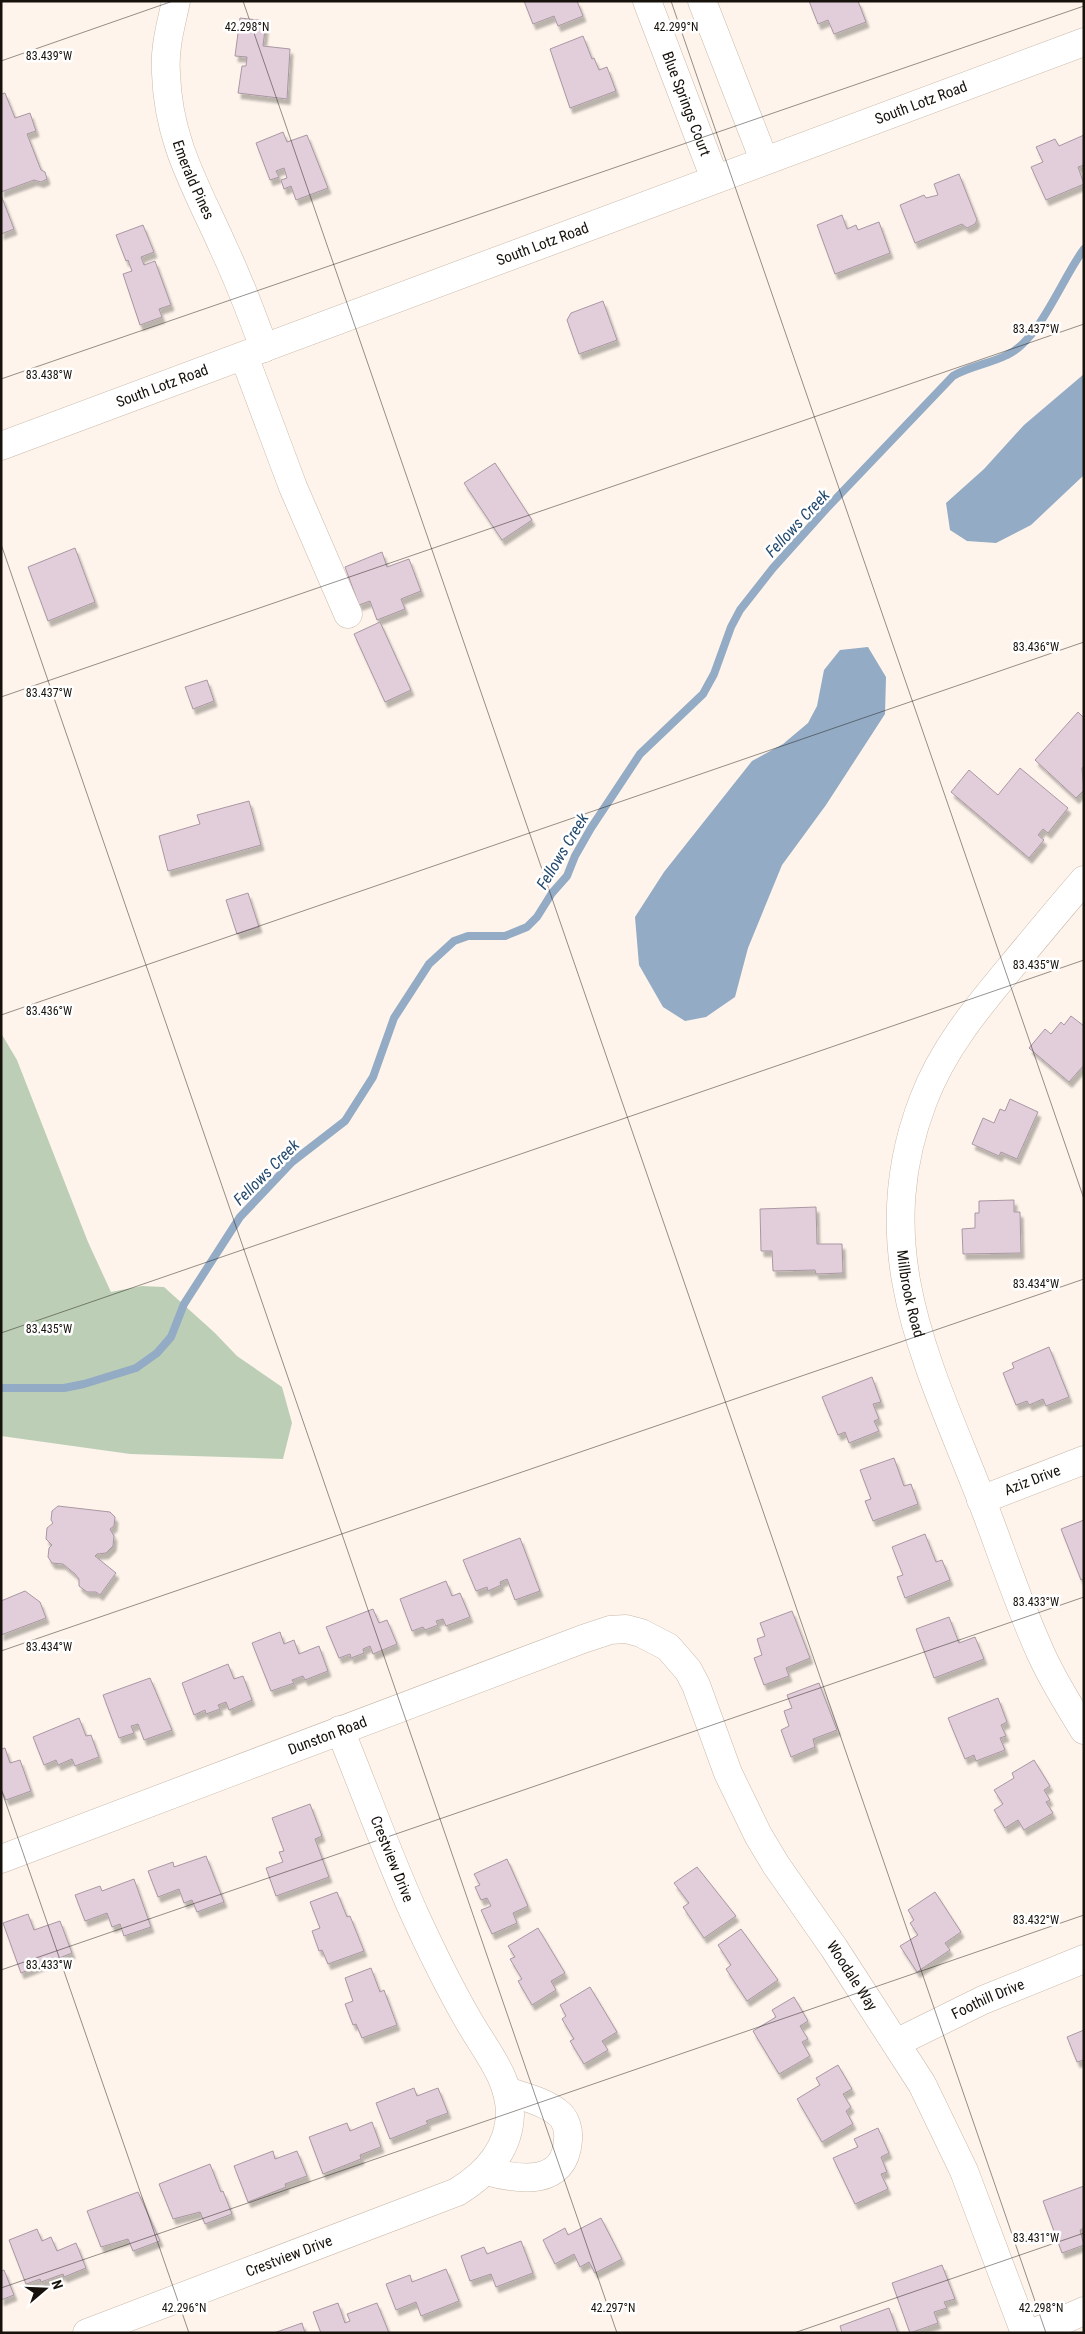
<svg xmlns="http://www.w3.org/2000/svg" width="1085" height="2334" font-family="'Roboto Condensed',sans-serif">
  <defs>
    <filter id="shadow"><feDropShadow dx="3" dy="5.5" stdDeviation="1" flood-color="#0004"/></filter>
  </defs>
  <rect width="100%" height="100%" fill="#fef4eb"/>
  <polygon fill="#bccfb6" points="1,1033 17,1060 88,1242 111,1292 142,1286 164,1287 215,1333 237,1356 282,1387 292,1423 283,1459 130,1454 1,1436"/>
  <g fill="#93abc4">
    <polygon points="1084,374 1084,475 1031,525 996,543 967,541 950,530 946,503 984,469 1024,425"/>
    <polygon points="868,647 886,677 885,714 826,805 782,865 748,948 735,997 706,1017 685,1021 663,1007 639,965 635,917 664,872 752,761 783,744 808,723 817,706 824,670 840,650"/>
  </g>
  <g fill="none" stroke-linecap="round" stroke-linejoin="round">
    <path stroke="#93abc4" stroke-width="8" d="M1,1388H64L84,1384L136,1368L157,1353L171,1337L184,1304L240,1217L292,1162L345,1121L373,1077L394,1018L429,964L454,941L468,936H505L527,927L537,917L552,893L567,876L575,856L591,828L640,754L703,694L714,674L731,627L740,610L773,568L826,509L953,376C970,366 989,364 1007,355C1040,340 1062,278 1084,249"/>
  </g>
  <g fill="#e2ceda" stroke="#a997a2" filter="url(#shadow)">
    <polygon points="524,1 577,1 583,16 558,26 554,16 533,24"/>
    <polygon points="809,1 858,1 866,22 834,34 828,20 818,24"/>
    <polygon points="240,18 266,21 263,46 290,49 287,99 238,93 242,66 246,66 247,57 235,56"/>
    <polygon points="583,36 592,59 594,58 599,70 607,67 616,91 570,108 550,49"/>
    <polygon points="5,93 15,118 30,113 36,131 27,134 41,170 45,172 47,179 41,182 34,180 1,192 1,94"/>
    <polygon points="283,132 287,142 307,135 328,188 296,200 291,186 284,189 281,180 287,178 284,168 276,171 279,177 270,180 256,143"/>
    <polygon points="1084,135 1084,165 1078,167 1084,184 1046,200 1031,167 1043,162 1036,147 1055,139 1059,146"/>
    <polygon points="959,174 977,220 975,224 967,228 962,224 915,243 900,205 924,195 926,198 938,195 934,184"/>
    <polygon points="1,195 14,229 1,234"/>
    <polygon points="842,215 847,229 856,225 858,230 879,222 890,253 835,274 817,225"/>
    <polygon points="143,225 154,252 141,257 144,265 155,261 171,305 159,309 162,317 140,325 123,274 132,271 128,260 126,261 116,235"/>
    <polygon points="603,301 617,340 579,354 567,320 571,313"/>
    <polygon points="495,463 532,520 502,540 464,483"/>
    <polygon points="75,548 95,602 48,621 28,567"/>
    <polygon points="382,552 387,567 409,559 421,591 401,599 405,609 377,620 370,601 359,605 345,567"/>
    <polygon points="380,622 411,690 385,702 354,634"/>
    <polygon points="207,680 214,701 193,709 185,687"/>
    <polygon points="1078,712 1084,718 1084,766 1082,768 1084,790 1076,798 1035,760"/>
    <polygon points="1020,768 1068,808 1048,833 1043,829 1038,835 1044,840 1029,858 951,792 969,770 998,795"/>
    <polygon points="249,801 261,845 168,871 159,836 200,824 197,815"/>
    <polygon points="248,893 259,927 237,934 226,900"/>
    <polygon points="1071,1016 1084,1026 1084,1065 1069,1082 1029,1048 1045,1029 1051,1034 1061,1022 1064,1025"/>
    <polygon points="1010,1099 1038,1112 1017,1159 1001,1152 999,1156 972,1144 983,1118 994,1123 1000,1109 1005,1111"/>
    <polygon points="1014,1200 1014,1212 1020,1212 1021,1253 963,1254 962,1229 975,1228 975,1213 979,1213 979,1201"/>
    <polygon points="816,1207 817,1244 842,1244 843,1273 816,1274 815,1270 773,1271 772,1251 761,1251 760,1209"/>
    <polygon points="1049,1347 1069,1397 1046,1406 1043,1399 1029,1405 1027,1401 1016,1405 1003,1373 1014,1368 1012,1363"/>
    <polygon points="872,1377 881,1402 873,1404 879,1419 874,1421 879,1431 849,1443 845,1432 838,1435 822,1397"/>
    <polygon points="894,1458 904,1486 911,1484 918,1504 873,1521 865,1501 871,1499 860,1470"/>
    <polygon points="58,1506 110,1512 115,1517 114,1526 110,1529 114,1536 113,1546 106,1553 97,1554 95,1556 116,1573 100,1595 96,1592 87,1592 79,1586 79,1579 75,1574 63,1564 52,1563 48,1557 49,1548 52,1545 46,1539 47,1528 53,1523 51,1520 52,1511"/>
    <polygon points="1084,1520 1084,1579 1081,1580 1061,1529"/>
    <polygon points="925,1534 936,1562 942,1560 950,1580 905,1598 897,1577 903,1575 892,1547"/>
    <polygon points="520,1538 540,1591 515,1600 507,1579 500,1582 501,1585 488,1591 487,1587 476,1591 463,1560"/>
    <polygon points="446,1581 452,1596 460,1593 470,1617 446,1626 443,1619 436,1621 438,1625 425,1630 423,1627 412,1631 400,1599"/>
    <polygon points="25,1591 40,1602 46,1618 1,1635 1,1601"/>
    <polygon points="373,1609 379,1623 387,1620 397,1644 373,1654 370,1646 363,1649 364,1653 351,1658 350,1654 339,1658 326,1627"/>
    <polygon points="792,1611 810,1658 786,1668 789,1676 764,1685 754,1658 762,1655 757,1639 765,1636 760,1623"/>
    <polygon points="949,1617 959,1643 975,1637 984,1659 934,1678 916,1629"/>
    <polygon points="280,1632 284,1644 294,1640 299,1654 319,1646 328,1671 305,1680 303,1676 292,1680 294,1683 271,1691 252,1643"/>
    <polygon points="228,1664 234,1679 243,1676 252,1700 229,1710 226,1702 218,1705 220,1709 206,1714 205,1710 194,1715 182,1683"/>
    <polygon points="150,1678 172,1730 144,1740 138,1724 131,1726 134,1733 119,1738 103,1695"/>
    <polygon points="819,1683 837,1730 813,1739 815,1747 791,1757 781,1730 789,1726 784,1711 792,1708 787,1695"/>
    <polygon points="998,1698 1007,1722 1001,1725 1006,1736 1000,1738 1005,1750 976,1761 974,1755 965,1759 948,1718"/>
    <polygon points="79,1718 86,1736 91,1735 99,1757 75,1766 72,1759 58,1765 56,1760 44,1765 33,1737"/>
    <polygon points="5,1748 10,1763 20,1760 31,1791 6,1800 1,1789 1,1749"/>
    <polygon points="1034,1760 1050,1786 1044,1790 1050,1800 1046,1802 1053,1813 1024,1830 1018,1820 1005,1828 994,1810 1003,1804 994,1790 1014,1778 1012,1773"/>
    <polygon points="310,1804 322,1836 315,1839 329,1877 276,1896 266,1868 283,1862 279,1852 284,1851 272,1818"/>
    <polygon points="206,1856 224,1902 197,1912 192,1900 184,1903 179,1889 158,1897 148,1871 173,1862 174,1867"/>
    <polygon points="507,1859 528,1906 513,1913 517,1923 492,1934 481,1910 491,1906 487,1898 481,1900 475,1887 480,1885 474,1874"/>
    <polygon points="697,1867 736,1916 704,1938 683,1907 689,1903 674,1883"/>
    <polygon points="134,1879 151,1927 124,1936 120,1924 112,1927 107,1913 85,1921 75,1895 100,1886 102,1891"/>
    <polygon points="337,1892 347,1917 350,1916 364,1951 328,1964 322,1950 319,1951 312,1931 320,1928 310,1902"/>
    <polygon points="935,1892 961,1932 945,1943 950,1950 917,1972 900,1946 918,1935 910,1923 914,1920 908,1910"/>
    <polygon points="28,1914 34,1930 60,1921 72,1953 21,1973 3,1923"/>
    <polygon points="538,1928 565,1973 551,1981 556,1990 532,2005 518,1981 522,1979 510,1959 515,1957 508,1946"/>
    <polygon points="741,1929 778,1980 747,2001 726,1969 731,1965 718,1945"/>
    <polygon points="371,1968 380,1992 384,1990 397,2025 362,2038 356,2024 353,2025 345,2004 353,2001 345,1978"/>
    <polygon points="590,1987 617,2032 602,2041 608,2050 584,2064 570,2041 574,2039 562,2019 566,2016 560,2005"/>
    <polygon points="794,1997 808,2021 800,2026 808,2039 802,2042 810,2056 779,2074 753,2031 776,2017 772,2010"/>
    <polygon points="1084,2030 1084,2060 1077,2062 1067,2037"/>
    <polygon points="838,2065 852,2089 843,2094 851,2107 846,2111 853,2124 822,2142 797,2099 820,2085 816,2078"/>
    <polygon points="414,2088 417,2096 438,2088 448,2113 426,2121 428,2124 390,2139 376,2103"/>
    <polygon points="372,2122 381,2147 360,2155 361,2159 323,2174 309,2137 347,2123 350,2131"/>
    <polygon points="878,2128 889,2153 881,2157 887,2172 881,2174 888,2189 855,2204 833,2158 858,2147 854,2139"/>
    <polygon points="273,2151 275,2159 297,2151 307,2176 285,2184 286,2187 248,2202 234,2166"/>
    <polygon points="210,2164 221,2192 223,2191 232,2214 205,2224 200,2212 173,2219 159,2184"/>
    <polygon points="1084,2186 1084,2228 1080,2230 1084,2245 1062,2253 1043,2201"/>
    <polygon points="138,2192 160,2241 133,2251 128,2239 101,2247 87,2211"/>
    <polygon points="601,2218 622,2259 595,2273 589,2262 580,2267 574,2254 555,2264 543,2240 565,2228 568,2235"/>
    <polygon points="37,2229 42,2241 51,2237 57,2251 76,2243 86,2268 64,2277 63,2274 41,2282 40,2279 26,2284 9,2240"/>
    <polygon points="521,2241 533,2273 496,2287 491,2274 470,2281 461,2256 484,2247 487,2254"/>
    <polygon points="942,2265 955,2299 944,2302 947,2308 934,2312 938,2323 910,2333 892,2283"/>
    <polygon points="446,2269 459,2301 421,2316 416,2302 396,2310 386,2284 410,2275 412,2282"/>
    <polygon points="4,2270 14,2295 1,2300 1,2271"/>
    <polygon points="338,2303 345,2323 350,2321 347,2314 377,2303 389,2333 321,2333 313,2312"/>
    <polygon points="889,2308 898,2333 842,2333 840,2326"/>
    <polygon points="302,2323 305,2333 274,2333"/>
  </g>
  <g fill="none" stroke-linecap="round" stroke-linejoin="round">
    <g stroke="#c9b9aa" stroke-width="29">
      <g id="minor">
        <path id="s1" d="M176,1C171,25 164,48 166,73C168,142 197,188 224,249C239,281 252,315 264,348"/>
        <path id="s2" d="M647,1L715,179"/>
        <polyline points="702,1 764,160"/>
        <polyline points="244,356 293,487 348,614"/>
        <path id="s3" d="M1,446L1084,42"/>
        <path id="s4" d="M1084,880C1059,909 1035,938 1011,967C976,1009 942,1050 923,1101C866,1250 929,1365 982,1501C1002,1553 1019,1606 1042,1656C1054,1682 1069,1706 1084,1730"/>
        <path id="s5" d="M981,1500L1084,1460"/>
        <path id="s6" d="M1,1859L583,1639L610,1630L626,1629L641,1633L668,1647L688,1670L696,1685L728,1773L758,1835L776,1865L834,1948L922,2084L964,2171L1025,2333"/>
        <path id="s7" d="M896,2043L983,2000L1084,1959"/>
        <path d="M486,2171C519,2180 565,2187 568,2140C569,2130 566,2118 557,2112C543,2101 524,2097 507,2091"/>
        <path id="s8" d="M87,2333L457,2192C485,2175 509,2150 510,2114C510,2077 484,2049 467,2018C448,1985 430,1948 414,1913C387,1853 365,1791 340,1730"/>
        <polyline points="1033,2333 1084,2311"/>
      </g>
    </g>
    <use href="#minor" stroke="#fff" stroke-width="28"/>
  </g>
  <path fill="none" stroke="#17110c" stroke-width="1" stroke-opacity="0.45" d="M243,1L1046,2333M671,1L1084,1199M1,61L173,1M1,379L1084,6M1,544L617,2333M1,697L1084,324M1,1015L1084,642M1,1333L1084,960M1,1651L1084,1279M1,1789L189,2333M1,1970L1084,1597M1,2288L1084,1915M794,2333L1084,2233"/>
  <g text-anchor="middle" stroke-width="5" stroke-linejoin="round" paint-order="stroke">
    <g font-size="15" fill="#17110c" stroke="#fff">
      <text dy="5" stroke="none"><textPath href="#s3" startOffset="982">South Lotz Road</textPath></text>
      <text dy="5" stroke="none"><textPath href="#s2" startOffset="110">Blue Springs Court</textPath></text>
      <text dy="5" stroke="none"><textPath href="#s1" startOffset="184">Emerald Pines</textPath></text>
      <text dy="5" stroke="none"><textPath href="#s3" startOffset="578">South Lotz Road</textPath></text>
      <text dy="5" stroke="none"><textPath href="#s3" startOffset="172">South Lotz Road</textPath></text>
      <text dy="5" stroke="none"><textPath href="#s4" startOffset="471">Millbrook Road</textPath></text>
      <text dy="5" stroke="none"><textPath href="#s5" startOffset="55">Aziz Drive</textPath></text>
      <text dy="5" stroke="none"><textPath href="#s6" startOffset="349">Dunston Road</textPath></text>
      <text transform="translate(392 1859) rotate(68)" y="5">Crestview Drive</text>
      <text dy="5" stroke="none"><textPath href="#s6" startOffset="1092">Woodale Way</textPath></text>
      <text dy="5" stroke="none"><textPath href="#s7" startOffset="102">Foothill Drive</textPath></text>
      <text dy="5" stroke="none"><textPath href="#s8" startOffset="216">Crestview Drive</textPath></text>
    </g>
    <g font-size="16" font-style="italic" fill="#23496d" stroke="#fff">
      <text transform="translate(797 523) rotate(-47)" y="6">Fellows Creek</text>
      <text transform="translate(562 851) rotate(-59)" y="6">Fellows Creek</text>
      <text transform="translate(266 1172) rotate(-45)" y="6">Fellows Creek</text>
    </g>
  </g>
  <g font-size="12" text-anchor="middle" fill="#17110c" stroke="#fff" stroke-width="5" stroke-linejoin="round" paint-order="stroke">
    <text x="247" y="31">42.298°N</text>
    <text x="676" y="31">42.299°N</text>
    <text x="49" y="60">83.439°W</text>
    <text x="1036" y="333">83.437°W</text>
    <text x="49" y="379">83.438°W</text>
    <text x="1036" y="651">83.436°W</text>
    <text x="49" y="697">83.437°W</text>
    <text x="1036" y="969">83.435°W</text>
    <text x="49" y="1015">83.436°W</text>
    <text x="1036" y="1288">83.434°W</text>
    <text x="49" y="1333">83.435°W</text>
    <text x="1036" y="1606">83.433°W</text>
    <text x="49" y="1651">83.434°W</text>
    <text x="1036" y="1924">83.432°W</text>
    <text x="49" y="1969">83.433°W</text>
    <text x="1036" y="2242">83.431°W</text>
    <text x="184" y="2312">42.296°N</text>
    <text x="613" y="2312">42.297°N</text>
    <text x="1041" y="2312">42.298°N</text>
  </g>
  <rect width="1085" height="2334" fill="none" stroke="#17110c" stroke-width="5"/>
  <g transform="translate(45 2289) rotate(71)" stroke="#ffffff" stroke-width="4" paint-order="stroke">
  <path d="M0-4L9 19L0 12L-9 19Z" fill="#17110c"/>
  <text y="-8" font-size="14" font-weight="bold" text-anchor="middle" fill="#17110c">N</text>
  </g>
</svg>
